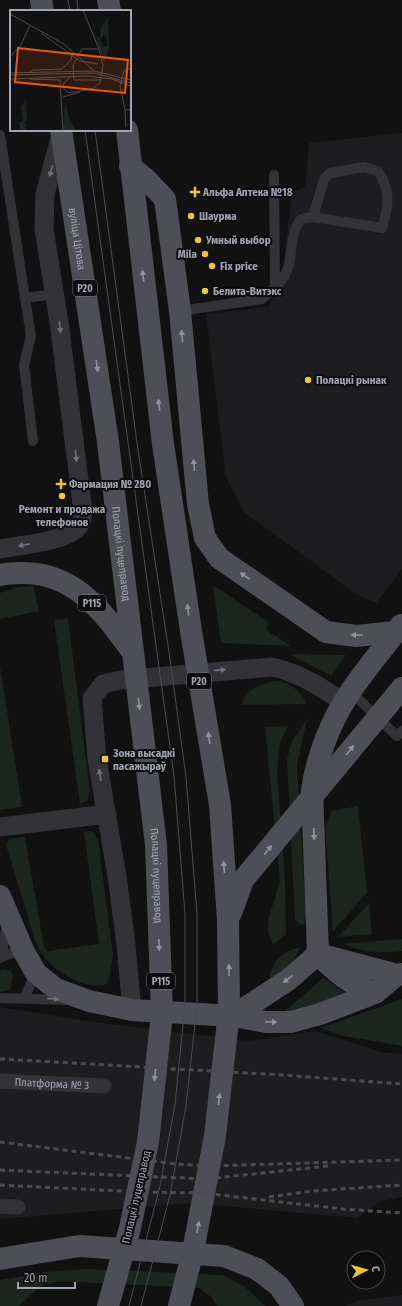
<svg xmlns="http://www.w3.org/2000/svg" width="402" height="1306" font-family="'Fira Sans Condensed',sans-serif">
  <rect width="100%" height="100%" fill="#111112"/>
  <g fill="#1d1d1f">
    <polygon points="402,133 402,569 376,603 356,594 244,512 226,477 206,314 268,307 281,284 292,192 305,187 309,143"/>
    <polygon points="0,1007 94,1022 249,1041 315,1031 381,1052 402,1054 402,1197 381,1201 357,1218 192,1203 0,1219"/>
    <polygon points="402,1295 402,1306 346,1306 356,1301"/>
  </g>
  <g fill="#1d251f">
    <polygon points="213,585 268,622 266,630 291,646 221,643"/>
    <polygon points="33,586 39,611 0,619 0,593 17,587"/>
    <polygon points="68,619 90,790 87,801 80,804 54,620"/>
    <polygon points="289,654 346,655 331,676"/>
    <polygon points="0,666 22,807 0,810"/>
    <path d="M274,681C290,682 300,690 307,704L241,705C247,689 258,685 274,681Z"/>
    <polygon points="307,719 297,765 306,915 303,926 295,920 287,759 292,741"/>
    <polygon points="288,726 280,743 277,771 285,879 286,934 273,945 268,931 269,917 280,881 265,727"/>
    <polygon points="358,806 367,893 333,931 325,827 332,811"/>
    <path d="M88,831L92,832L98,839L113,956L109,978L105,985C80,990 47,967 37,945C32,935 30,923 27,913C20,890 13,868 6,845L9,839L25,837L44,947L48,951L99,944L84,832Z"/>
    <polygon points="369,903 372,934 338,937"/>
    <path d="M402,939V951C382,954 361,952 343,944Z"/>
    <path d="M300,947C294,964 283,973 269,984C269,963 280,953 300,947Z"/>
    <polygon points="2,969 11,971 13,976 10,990 0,992 0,971"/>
    <polygon points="323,978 349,995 291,1017 285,1011"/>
    <polygon points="402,999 402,1046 344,1036 321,1028"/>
    <polygon points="87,1269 223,1275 245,1287 265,1306 217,1306 210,1296 199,1288 60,1281 41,1286 19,1306 0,1306 0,1280 46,1272"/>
  </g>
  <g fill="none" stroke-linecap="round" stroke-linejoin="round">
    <g stroke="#323237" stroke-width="10">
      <polyline points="0,135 25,298"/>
      <path d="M275,288C282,280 287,274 289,264C292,253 291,223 304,218C307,217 311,218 313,217L382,228C389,206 391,191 378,171L364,167L330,173L324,179L313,217"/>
      <polyline points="180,311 262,299 275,288 274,175"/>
      <polyline points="33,441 24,365 31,336 25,298 55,294"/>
      <polyline points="350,691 397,736 402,731"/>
      <polyline points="0,954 3,947 7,923"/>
      <polyline points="0,958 12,953 24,952"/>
      <polyline points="0,998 66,1000"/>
      <polyline points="24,998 36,973"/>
    </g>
    <g stroke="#323237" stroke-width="15">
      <path id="s1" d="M0,1081L104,1086"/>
      <polyline points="0,1206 18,1207"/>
    </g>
    <g stroke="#323237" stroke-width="19">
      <path d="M0,549C20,545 65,542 78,527C85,520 82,505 81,496L59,322L44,229L45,194L61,135"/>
      <polyline points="0,827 107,814"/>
      <path d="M132,1010L126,945L117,876L97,759L92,698L103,684L120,680L272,667C298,672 322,687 344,703"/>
    </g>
    <g stroke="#4e4e56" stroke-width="22">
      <polyline points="41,0 43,11"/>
      <polyline points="108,0 110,11"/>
      <path id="s2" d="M61,130L108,442L156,845L162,1013L148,1142L130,1228L108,1306"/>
      <polyline points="127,130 163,444 191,631 220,805 228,920 229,1012 215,1136 193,1251 179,1306"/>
      <polyline points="130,166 146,179 165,199 180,311 198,504 205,538 219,558 326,632 356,636 396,632"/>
      <path d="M0,575C7,573 14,573 21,573C75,572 103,612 131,650"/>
      <polyline points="0,896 24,952 36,973 56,989 89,1001 132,1010 233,1016 266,1022 291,1022 320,1014 375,993 397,975"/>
      <polyline points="231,913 243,880 402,688"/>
      <polyline points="318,954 397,975 402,974"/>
      <path d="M375,993C351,985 335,972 318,954L312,790C317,756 331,720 351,691C366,668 385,647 401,625"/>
      <polyline points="233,1016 288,980 318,954"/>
      <polyline points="0,1259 79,1246 224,1256 257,1269 279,1286 293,1306"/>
    </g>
    <g stroke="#4b4c52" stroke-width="1">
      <polyline points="68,0 70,11"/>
      <polyline points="77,0 78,11"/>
      <polyline points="85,130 174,776 185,914 185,1004 175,1105 160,1186 129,1306"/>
      <polyline points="95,130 137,443 169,652 186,777 197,914 197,1005 186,1106 170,1195 141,1306"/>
    </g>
    <g stroke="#4b4c52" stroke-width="3" stroke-dasharray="5 4" stroke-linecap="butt">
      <polyline points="0,1059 283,1075 402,1084"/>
      <polyline points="0,1142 176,1164 210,1166 402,1160"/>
      <polyline points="0,1170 206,1179 328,1166"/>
      <polyline points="0,1185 141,1192 202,1193 343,1209 402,1213"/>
      <polyline points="269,1197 312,1191 402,1185"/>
    </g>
  </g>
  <defs><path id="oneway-solid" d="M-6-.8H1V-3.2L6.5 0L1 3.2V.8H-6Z"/></defs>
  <g fill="#70717b">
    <use href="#oneway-solid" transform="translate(51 171) rotate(105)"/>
    <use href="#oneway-solid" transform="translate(60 327) rotate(83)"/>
    <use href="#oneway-solid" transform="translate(76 456) rotate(83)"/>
    <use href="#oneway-solid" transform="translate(24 545) rotate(169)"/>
    <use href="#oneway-solid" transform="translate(220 670) rotate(-5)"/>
    <use href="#oneway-solid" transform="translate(100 775) rotate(-100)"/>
    <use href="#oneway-solid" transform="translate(53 999) rotate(3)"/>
  </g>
  <g fill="#9194a0">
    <use href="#oneway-solid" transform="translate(143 276) rotate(-97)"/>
    <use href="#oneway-solid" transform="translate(182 336) rotate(-95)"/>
    <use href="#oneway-solid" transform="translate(97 366) rotate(81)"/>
    <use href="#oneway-solid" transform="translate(159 405) rotate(-97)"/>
    <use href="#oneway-solid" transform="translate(194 465) rotate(-95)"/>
    <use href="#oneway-solid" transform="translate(245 576) rotate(-145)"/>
    <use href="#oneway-solid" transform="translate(188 610) rotate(-98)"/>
    <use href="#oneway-solid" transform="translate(357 635) rotate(-180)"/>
    <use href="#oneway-solid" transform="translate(139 704) rotate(83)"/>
    <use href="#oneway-solid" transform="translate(209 738) rotate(-99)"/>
    <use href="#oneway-solid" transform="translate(350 750) rotate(-51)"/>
    <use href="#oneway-solid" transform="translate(314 834) rotate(88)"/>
    <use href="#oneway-solid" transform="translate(268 850) rotate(-51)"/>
    <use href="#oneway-solid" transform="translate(224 867) rotate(-94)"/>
    <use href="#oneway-solid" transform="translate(159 945) rotate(88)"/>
    <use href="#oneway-solid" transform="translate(229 970) rotate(-90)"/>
    <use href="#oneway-solid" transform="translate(288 979) rotate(143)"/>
    <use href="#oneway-solid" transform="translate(271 1022) rotate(2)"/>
    <use href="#oneway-solid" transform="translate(155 1075) rotate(96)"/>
    <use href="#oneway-solid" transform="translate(219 1099) rotate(-84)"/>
    <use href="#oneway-solid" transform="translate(198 1227) rotate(-79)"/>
  </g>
  <g fill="#efc62c" stroke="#0c0c0d" stroke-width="1.5">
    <path d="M193 186h4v4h4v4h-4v4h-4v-4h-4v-4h4z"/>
    <circle cx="191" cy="216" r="4"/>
    <circle cx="198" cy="240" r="4"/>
    <circle cx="205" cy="254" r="4"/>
    <circle cx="212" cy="266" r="4"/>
    <circle cx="205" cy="291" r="4"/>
    <circle cx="308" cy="380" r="4"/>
    <path d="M59 478h4v4h4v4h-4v4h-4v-4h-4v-4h4z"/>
    <circle cx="62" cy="496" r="4"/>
    <rect x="101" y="755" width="8" height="8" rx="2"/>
  </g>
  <g text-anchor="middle" stroke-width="4" stroke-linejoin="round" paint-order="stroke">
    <g fill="#0c0c0d" stroke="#757781" stroke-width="1">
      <rect x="73" y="280" width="24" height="16" rx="3"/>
      <rect x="78" y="595" width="28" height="16" rx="3"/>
      <rect x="187" y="673" width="24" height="16" rx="3"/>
      <rect x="147" y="973" width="28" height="16" rx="3"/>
    </g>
    <g font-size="10" font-weight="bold" fill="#a2a5b3">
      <text x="85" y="292">Р20</text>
      <text x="92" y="607">Р115</text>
      <text x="199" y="685">Р20</text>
      <text x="161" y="985">Р115</text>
    </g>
    <g font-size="11" font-weight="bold" fill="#a2a5b3" stroke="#0c0c0d" text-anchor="start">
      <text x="203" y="196">Альфа Аптека №18</text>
      <text x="199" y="220">Шаурма</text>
      <text x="206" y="244">Умный выбор</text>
      <text x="197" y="258" text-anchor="end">Mila</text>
      <text x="220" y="270">Fix price</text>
      <text x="213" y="295">Белита-Витэкс</text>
      <text x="316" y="384">Полацкі рынак</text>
      <text x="69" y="488">Фармация № 280</text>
      <text x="62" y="513" text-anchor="middle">Ремонт и продажа<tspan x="62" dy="13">телефонов</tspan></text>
      <text x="113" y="757">Зона высадкі<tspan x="113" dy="13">пасажыраў</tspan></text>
    </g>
    <g font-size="11" fill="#a2a5b3" stroke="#0c0c0d">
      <text dy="4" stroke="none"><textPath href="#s2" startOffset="110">вуліца Цітова</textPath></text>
      <text dy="4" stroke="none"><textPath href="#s2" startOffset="428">Полацкі пуцеправод</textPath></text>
      <text dy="4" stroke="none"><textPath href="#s2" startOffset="752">Полацкі пуцеправод</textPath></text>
      <text dy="4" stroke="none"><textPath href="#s1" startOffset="52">Платформа № 3</textPath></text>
      <text transform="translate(136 1197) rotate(-77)" y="4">Полацкі пуцеправод</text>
    </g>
  </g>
  <g transform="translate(10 10)">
    <rect width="121" height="121" fill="#111112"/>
    <path d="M98,7L99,37L94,54L86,27H89L93,37H97V27L93,25L91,29L90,26L91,17ZM16,86L17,112L14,111L16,115L15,120L10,119L9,112L13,111L11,96L15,93ZM55,90L59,108L66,121H53Z" fill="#1d251f"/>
    <path fill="none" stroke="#4b4c52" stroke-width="1" d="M73,0L89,39M0,4L54,34L83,60M31,23L70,51L88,54M0,47L11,35L20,15M67,49L63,55L64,70H91M121,58L114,61L110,76L115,100H121M20,62L23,60L52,59L61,50L62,44M0,63L84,61L121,70M0,65L84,63L121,73M60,67L53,74L54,79L58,83L82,79L90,73L93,56L89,39H72L68,46M0,69L77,66L102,69L121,76M20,69L50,70L53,121M53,87L70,82M115,100L116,117"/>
    <path fill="#e8590c" fill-opacity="0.15" stroke="#e8590c" stroke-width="2" d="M8,38L118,50L115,83L5,72Z"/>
    <rect width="121" height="121" fill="none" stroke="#a2a5b3" stroke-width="2"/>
  </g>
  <g transform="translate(366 1270) rotate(84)"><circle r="19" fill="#0c0c0d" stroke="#48494f"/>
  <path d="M0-3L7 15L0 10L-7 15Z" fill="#efc62c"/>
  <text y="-6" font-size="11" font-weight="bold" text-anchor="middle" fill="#a2a5b3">С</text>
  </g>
  <path d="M18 1282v6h57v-6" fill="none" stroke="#a2a5b3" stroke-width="2"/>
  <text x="24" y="1282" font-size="12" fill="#a2a5b3" stroke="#0c0c0d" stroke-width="3" paint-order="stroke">20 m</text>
</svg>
